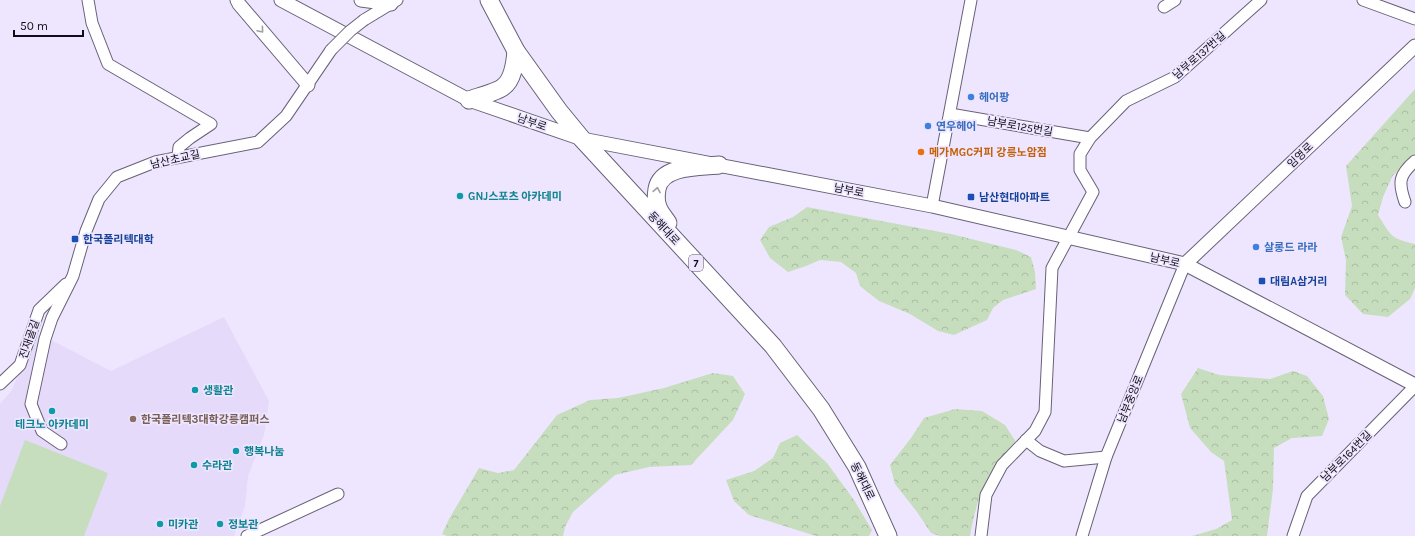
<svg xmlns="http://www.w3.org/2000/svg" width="1415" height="536" font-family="Karla,'Noto Sans KR',sans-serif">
  <defs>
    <pattern id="forest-crowns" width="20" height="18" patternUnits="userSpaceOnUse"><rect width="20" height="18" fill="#c7debe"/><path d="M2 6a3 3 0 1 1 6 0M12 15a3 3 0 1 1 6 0" fill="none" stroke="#aabda2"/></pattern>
  </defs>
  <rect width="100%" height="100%" fill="#eee6ff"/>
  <polygon fill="#e5dafa" points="224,317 269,401 264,435 248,476 245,506 234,536 0,536 0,404 12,390 35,334 51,340 111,371"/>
  <g fill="url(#forest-crowns)">
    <path d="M1415,89V156L1393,175L1383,197L1378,215C1392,237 1390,238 1415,244V288L1410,299L1388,317L1363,314L1345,295L1346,260L1341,237L1352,206L1346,166Z"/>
    <polygon points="807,207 951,234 1016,250 1031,257 1035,272 1036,289 1003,300 993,308 987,320 954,335 938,331 910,314 879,301 860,286 856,273 841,262 820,260 806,266 788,272 770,258 760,240 769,227 793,217"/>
    <polygon points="1198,368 1219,375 1270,379 1293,371 1307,376 1323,396 1329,419 1322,436 1292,438 1274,448 1273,489 1267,536 1192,536 1216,529 1232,520 1224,461 1211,452 1190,428 1181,394"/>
    <polygon points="713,373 733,376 745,394 733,420 691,465 649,467 615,475 573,512 565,527 563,536 447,536 442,534 449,519 479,468 498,473 514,470 557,415 590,400 618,398 664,388"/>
    <path d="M955,409L982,411L1005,425L1016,442C987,470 977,497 970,536H940L931,533L917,512L895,484L890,465L911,438L924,418Z"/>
    <polygon points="797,435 827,463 854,500 872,530 869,536 816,536 749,515 734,501 726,480 754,471 773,458 780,443"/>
  </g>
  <polygon fill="#c7debe" points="25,440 108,473 84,536 0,536 0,506"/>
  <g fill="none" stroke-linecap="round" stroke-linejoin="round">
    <g stroke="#686176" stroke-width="13">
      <g id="minor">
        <polyline points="88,0 92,23 108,64 211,124 190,138 179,147 178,157"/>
        <polyline points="1363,0 1415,19"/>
        <polyline points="1164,7 1175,0"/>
        <polyline points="364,20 397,0"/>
        <polyline points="950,114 1090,138"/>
        <path d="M1405,202C1398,182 1399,175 1415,161"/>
        <polyline points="932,206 971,0"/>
        <polyline points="0,384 20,365 39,310 66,284"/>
        <polyline points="1026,440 1040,451 1064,461 1106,457"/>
        <polyline points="61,444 42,431 31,404 45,339 52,318 73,276 86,231 99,199 117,177 155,162 258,142 286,116 331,50"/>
        <polyline points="247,536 338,494"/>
        <polyline points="981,536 986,495 1002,465 1035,431 1045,412 1052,268 1093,192 1080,170 1080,154 1090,138 1126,101 1175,77 1261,0"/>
        <polyline points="1082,536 1106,457 1185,264"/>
        <polyline points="1293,536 1307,496 1415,386"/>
      </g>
    </g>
    <g stroke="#686176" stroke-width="15">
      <g id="tertiary">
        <polyline points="237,0 239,4 308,85"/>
        <polyline points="281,0 469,100 582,139 932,206 1185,264 1415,385"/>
        <polyline points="361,0 391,4"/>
        <polyline points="1185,264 1415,46"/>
      </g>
    </g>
    <g stroke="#686176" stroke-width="19">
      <g id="primary">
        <polyline points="489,0 516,51 559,111 582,139 773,346 821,409 857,467 888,536"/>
        <path d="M469,100C477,97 497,92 503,87C513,80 515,63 516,51"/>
        <path d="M668,223C665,218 660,213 658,207C656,202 656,195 657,189C661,165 700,167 719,165"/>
      </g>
    </g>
    <use href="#minor" stroke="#fff" stroke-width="11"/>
    <use href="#tertiary" stroke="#fff" stroke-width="13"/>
    <use href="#primary" stroke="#fff" stroke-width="17"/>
    <g stroke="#686176" stroke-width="13" stroke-linecap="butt">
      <polyline id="minor-bridge" points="331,50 350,31 364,20"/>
    </g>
    <use href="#minor-bridge" stroke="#fff" stroke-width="11"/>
  </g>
  <defs><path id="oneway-chevron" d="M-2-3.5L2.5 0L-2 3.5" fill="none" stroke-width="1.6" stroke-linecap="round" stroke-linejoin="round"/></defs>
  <g stroke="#9f9ea1">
    <use href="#oneway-chevron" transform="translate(261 30) rotate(50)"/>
    <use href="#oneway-chevron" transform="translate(657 190) rotate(-80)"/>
  </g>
  <g fill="#3f7fe0" stroke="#eee6ff" stroke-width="1.5">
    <circle cx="971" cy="97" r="4"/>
    <circle cx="928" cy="126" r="4"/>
    <circle cx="1256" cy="247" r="4"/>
  </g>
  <circle fill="#e8710a" stroke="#eee6ff" stroke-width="1.5" cx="921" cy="152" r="4"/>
  <g fill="#0f9aa8" stroke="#eee6ff" stroke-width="1.5">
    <circle cx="460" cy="196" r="4"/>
    <circle cx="195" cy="390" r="4"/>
    <circle cx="52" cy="411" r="4"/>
    <circle cx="236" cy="451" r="4"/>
    <circle cx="194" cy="465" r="4"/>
    <circle cx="160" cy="524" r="4"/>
    <circle cx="220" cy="524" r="4"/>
  </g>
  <g fill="#1a4fb4" stroke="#eee6ff" stroke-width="1.5">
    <rect x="967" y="193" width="8" height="8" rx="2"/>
    <rect x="71" y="235" width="8" height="8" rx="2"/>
    <rect x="1258" y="277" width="8" height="8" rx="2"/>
  </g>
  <circle fill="#8d6e63" stroke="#eee6ff" stroke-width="1.5" cx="133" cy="419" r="4"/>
  <g text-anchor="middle" stroke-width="3.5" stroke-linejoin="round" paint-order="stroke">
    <rect fill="#eee6ff" stroke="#514d5a" stroke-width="1" x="689" y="255" width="14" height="16" rx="3"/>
    <g font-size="10" font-weight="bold" fill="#0e0c14">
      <text x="696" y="267">7</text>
    </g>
    <g font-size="11" fill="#0e0c14" stroke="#eee6ff">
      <text transform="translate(1199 55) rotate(-41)" y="4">남부로137번길</text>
      <text transform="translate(532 122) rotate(19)" y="4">남부로</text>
      <text transform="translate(1020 126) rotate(10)" y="4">남부로125번길</text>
      <text transform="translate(1300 155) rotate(-44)" y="4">임영로</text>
      <text transform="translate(175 159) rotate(-13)" y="4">남산초교길</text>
      <text transform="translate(849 190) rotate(11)" y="4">남부로</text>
      <text transform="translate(664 228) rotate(47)" y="4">동해대로</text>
      <text transform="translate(1165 260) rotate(13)" y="4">남부로</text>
      <text transform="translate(29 339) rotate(-71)" y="4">진재골길</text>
      <text transform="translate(1130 399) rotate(-68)" y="4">남부중앙로</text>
      <text transform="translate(1346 456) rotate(-45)" y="4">남부로164번길</text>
      <text transform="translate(863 481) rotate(64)" y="4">동해대로</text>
    </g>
    <g font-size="11" font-weight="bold" fill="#366cbe" stroke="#eee6ff" text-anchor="start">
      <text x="979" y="101">헤어팡</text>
      <text x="936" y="130">연우헤어</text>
      <text x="1264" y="251">살롱드 라라</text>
    </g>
    <g font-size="11" font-weight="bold" fill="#c56008" stroke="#eee6ff" text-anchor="start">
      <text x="929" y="156">메가MGC커피 강릉노암점</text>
    </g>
    <g font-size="11" font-weight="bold" fill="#0d838f" stroke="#eee6ff" text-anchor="start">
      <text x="468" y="200">GNJ스포츠 아카데미</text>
      <text x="203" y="394">생활관</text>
      <text x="52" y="428" text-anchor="middle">테크노 아카데미</text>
      <text x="244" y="455">행복나눔</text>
      <text x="202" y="469">수라관</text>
      <text x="168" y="528">미카관</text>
      <text x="228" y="528">정보관</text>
    </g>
    <g font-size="11" font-weight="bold" fill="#164399" stroke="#eee6ff" text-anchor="start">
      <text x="979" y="201">남산현대아파트</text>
      <text x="83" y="243">한국폴리텍대학</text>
      <text x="1270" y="285">대림A삼거리</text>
    </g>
    <g font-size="11" font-weight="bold" fill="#785e54" stroke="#eee6ff" text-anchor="start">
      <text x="141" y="423">한국폴리텍3대학강릉캠퍼스</text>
    </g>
  </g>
  <path d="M14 30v6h69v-6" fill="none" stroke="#0e0c14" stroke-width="2"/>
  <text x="20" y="30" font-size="12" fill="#0e0c14" stroke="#eee6ff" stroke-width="3" paint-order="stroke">50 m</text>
</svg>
